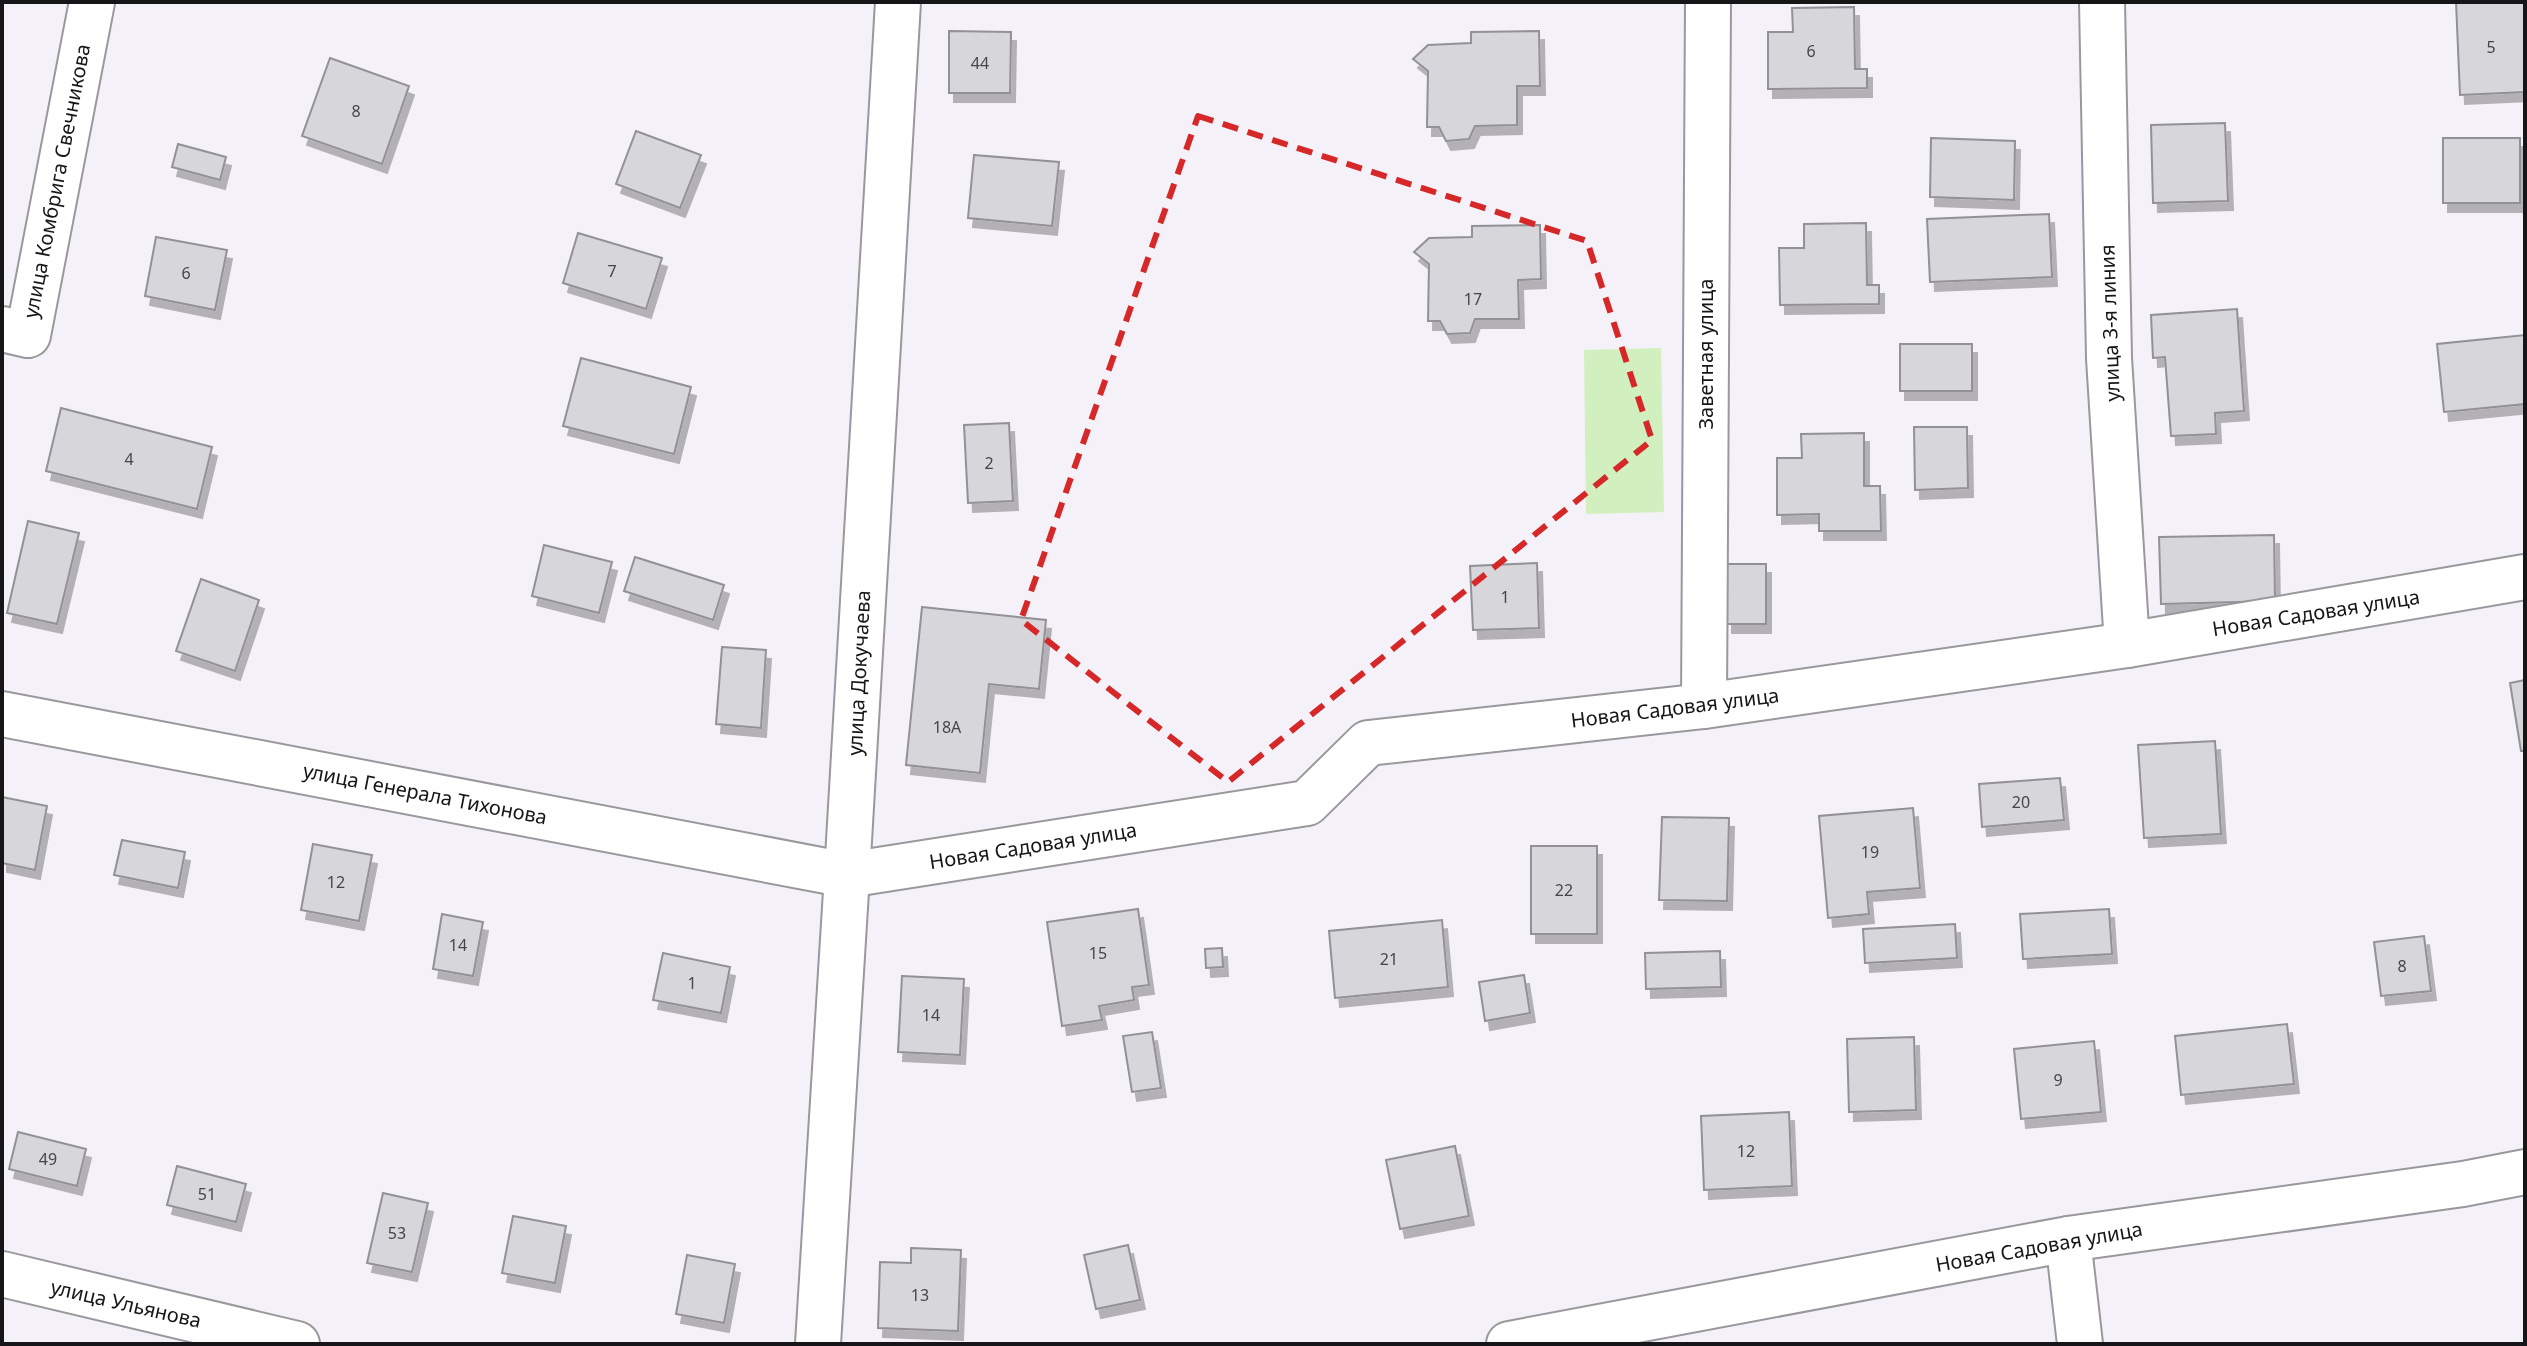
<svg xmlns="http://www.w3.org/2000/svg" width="2527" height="1346" font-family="'Noto Sans',sans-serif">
  <defs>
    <filter id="shadow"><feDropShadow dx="5" dy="9" stdDeviation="0" flood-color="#0004"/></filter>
  </defs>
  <rect width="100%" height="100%" fill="#f4f2f8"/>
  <polygon fill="#d2f0bf" points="1661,348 1664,512 1586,514 1584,350"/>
  <g fill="#d7d6db" stroke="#929196" stroke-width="2" filter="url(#shadow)">
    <polygon points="2456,2 2525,2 2525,92 2460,95"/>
    <polygon points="1854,7 1855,69 1867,69 1867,88 1768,89 1768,32 1793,32 1792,8"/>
    <polygon points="949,31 1011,32 1010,93 949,93"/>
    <polygon points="1539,31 1540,86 1517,86 1517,125 1475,126 1469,139 1446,141 1439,127 1427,127 1428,71 1413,59 1428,45 1471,43 1471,32"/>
    <polygon points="330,58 409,86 382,164 302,136"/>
    <polygon points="2225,123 2228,201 2153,203 2151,125"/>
    <polygon points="636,131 701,155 680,208 616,184"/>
    <polygon points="1931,138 2015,141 2014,200 1930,197"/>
    <rect x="2443" y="138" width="77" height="65"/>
    <polygon points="178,144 226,157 220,180 172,167"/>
    <polygon points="974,155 1059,162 1052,226 968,218"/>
    <polygon points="2049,214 2052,277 1930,282 1927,219"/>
    <polygon points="1866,223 1867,285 1879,285 1879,304 1780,305 1779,248 1804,248 1804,224"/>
    <polygon points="1540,225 1541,279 1518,280 1519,319 1475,319 1470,333 1447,334 1440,321 1428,321 1429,264 1414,252 1429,238 1472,237 1472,226"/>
    <polygon points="578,233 662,258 646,309 563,283"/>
    <polygon points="156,237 227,250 215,310 145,296"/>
    <polygon points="2237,309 2244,411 2215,413 2216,434 2171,436 2165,357 2153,358 2151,315"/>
    <polygon points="2525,335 2525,404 2444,412 2437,344"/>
    <rect x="1900" y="344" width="72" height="47"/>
    <polygon points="581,358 691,387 674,454 563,426"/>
    <polygon points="61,408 212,447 197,509 46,471"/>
    <polygon points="1009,423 1013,501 968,503 964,425"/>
    <polygon points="1914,427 1967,427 1968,488 1915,490"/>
    <polygon points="1864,433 1864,486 1880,486 1881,531 1819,531 1819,514 1777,515 1777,458 1802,458 1801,434"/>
    <polygon points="28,521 79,533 57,624 7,613"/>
    <polygon points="2274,535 2275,601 2161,604 2159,537"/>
    <polygon points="544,545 612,562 599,613 532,596"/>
    <polygon points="635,557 724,585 713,620 624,591"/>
    <polygon points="1537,563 1539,628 1473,630 1470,566"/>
    <rect x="1727" y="564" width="39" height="60"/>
    <polygon points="201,579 259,600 235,671 176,651"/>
    <polygon points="922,607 1046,620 1039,689 989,684 980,773 906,765"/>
    <polygon points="722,647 766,650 761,728 716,724"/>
    <polygon points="2525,680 2525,751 2521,751 2510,683"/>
    <polygon points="2215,741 2221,834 2144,838 2138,745"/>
    <polygon points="2060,778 2064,820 1982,827 1979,784"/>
    <polygon points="2,797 47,806 35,870 2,863"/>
    <polygon points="1913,808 1920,888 1867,892 1869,914 1828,918 1819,816"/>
    <polygon points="1662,817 1729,818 1727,901 1659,900"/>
    <polygon points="122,840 185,852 178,888 114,875"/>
    <polygon points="313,844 372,855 359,921 301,910"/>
    <rect x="1531" y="846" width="66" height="88"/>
    <polygon points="1138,909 1149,985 1132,987 1134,1000 1099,1006 1102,1020 1062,1026 1047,922"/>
    <polygon points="2109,909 2112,954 2023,959 2020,914"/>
    <polygon points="442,914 483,922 473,976 433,969"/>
    <polygon points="1442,920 1448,987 1335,998 1329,931"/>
    <polygon points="1955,924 1957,958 1865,963 1863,929"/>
    <polygon points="2424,936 2431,991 2381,996 2374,942"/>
    <polygon points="1222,948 1223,967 1206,968 1205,949"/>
    <polygon points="1720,951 1721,987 1646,989 1645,953"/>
    <polygon points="663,953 730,967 721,1013 653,1000"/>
    <polygon points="1524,975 1530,1013 1485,1021 1479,982"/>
    <polygon points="902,976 964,979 960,1055 898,1052"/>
    <polygon points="2287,1024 2294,1084 2181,1095 2175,1036"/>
    <polygon points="1152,1032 1161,1088 1132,1092 1123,1036"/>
    <polygon points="1914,1037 1916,1110 1849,1112 1847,1039"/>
    <polygon points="2094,1041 2101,1112 2021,1119 2014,1049"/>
    <polygon points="1789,1112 1792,1186 1704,1190 1701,1116"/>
    <polygon points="18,1132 86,1149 77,1186 9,1169"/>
    <polygon points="1455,1146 1469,1216 1400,1229 1386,1160"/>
    <polygon points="177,1166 246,1184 236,1222 167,1205"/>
    <polygon points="383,1193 428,1203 412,1272 367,1263"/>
    <polygon points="513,1216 566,1226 555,1283 502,1273"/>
    <polygon points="1128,1245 1140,1300 1096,1309 1084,1255"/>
    <polygon points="911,1248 961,1250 958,1331 878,1328 880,1262 911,1263"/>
    <polygon points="687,1255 735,1264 724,1323 676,1314"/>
  </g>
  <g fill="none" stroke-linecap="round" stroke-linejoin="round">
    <g stroke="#99989d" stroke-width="48">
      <g id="minor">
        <polyline points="2102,2 2109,358 2127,645"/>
        <polyline points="2,329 28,335 92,2"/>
        <polyline points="1704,706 1708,2"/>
        <polyline points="2,714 847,875 1307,803 1368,743 1704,706 2127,645 2525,577"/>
        <polyline points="2068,1239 2080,1344"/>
        <polyline points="818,1344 847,875 898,2"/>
      </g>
    </g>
    <g stroke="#99989d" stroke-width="48">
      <g id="tertiary">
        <polyline points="2,1274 297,1344"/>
        <polyline points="1509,1344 2068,1239 2463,1184 2525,1172"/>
      </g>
    </g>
    <use href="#minor" stroke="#fff" stroke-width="44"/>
    <use href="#tertiary" stroke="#fff" stroke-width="44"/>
  </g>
  <path fill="none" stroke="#d62828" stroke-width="6" stroke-dasharray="16 10" stroke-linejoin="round" d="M1198,116L1587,241L1652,440L1228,782L1021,620Z"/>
  <g text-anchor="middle" stroke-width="6" stroke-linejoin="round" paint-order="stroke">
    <g font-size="16" fill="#464548">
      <text x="2491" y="53">5</text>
      <text x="1811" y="57">6</text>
      <text x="980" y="69">44</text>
      <text x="356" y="117">8</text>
      <text x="612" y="277">7</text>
      <text x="186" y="279">6</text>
      <text x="1473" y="305">17</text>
      <text x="129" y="465">4</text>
      <text x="989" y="469">2</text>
      <text x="1505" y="603">1</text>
      <text x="947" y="733">18А</text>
      <text x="2021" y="808">20</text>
      <text x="1870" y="858">19</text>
      <text x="336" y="888">12</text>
      <text x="1564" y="896">22</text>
      <text x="458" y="951">14</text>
      <text x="1098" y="959">15</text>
      <text x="1389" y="965">21</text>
      <text x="2402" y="972">8</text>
      <text x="692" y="989">1</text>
      <text x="931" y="1021">14</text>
      <text x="2058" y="1086">9</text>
      <text x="1746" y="1157">12</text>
      <text x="48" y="1165">49</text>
      <text x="207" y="1200">51</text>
      <text x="397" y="1239">53</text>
      <text x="920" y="1301">13</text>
    </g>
    <g font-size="20" fill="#161517" stroke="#fff">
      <text transform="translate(57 181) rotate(-79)" y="7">улица Комбрига Свечникова</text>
      <text transform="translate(2110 323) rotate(-92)" y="7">улица 3-я линия</text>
      <text transform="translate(1706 354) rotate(-90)" y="7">Заветная улица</text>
      <text transform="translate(2316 613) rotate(-9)" y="7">Новая Садовая улица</text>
      <text transform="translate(859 673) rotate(-87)" y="7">улица Докучаева</text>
      <text transform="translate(1675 708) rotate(-7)" y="7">Новая Садовая улица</text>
      <text transform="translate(425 794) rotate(11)" y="7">улица Генерала Тихонова</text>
      <text transform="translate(1033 846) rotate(-9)" y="7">Новая Садовая улица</text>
      <text transform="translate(2039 1247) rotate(-10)" y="7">Новая Садовая улица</text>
      <text transform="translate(126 1304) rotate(13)" y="7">улица Ульянова</text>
    </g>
  </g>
  <rect width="2527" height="1346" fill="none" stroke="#161517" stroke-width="8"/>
</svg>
